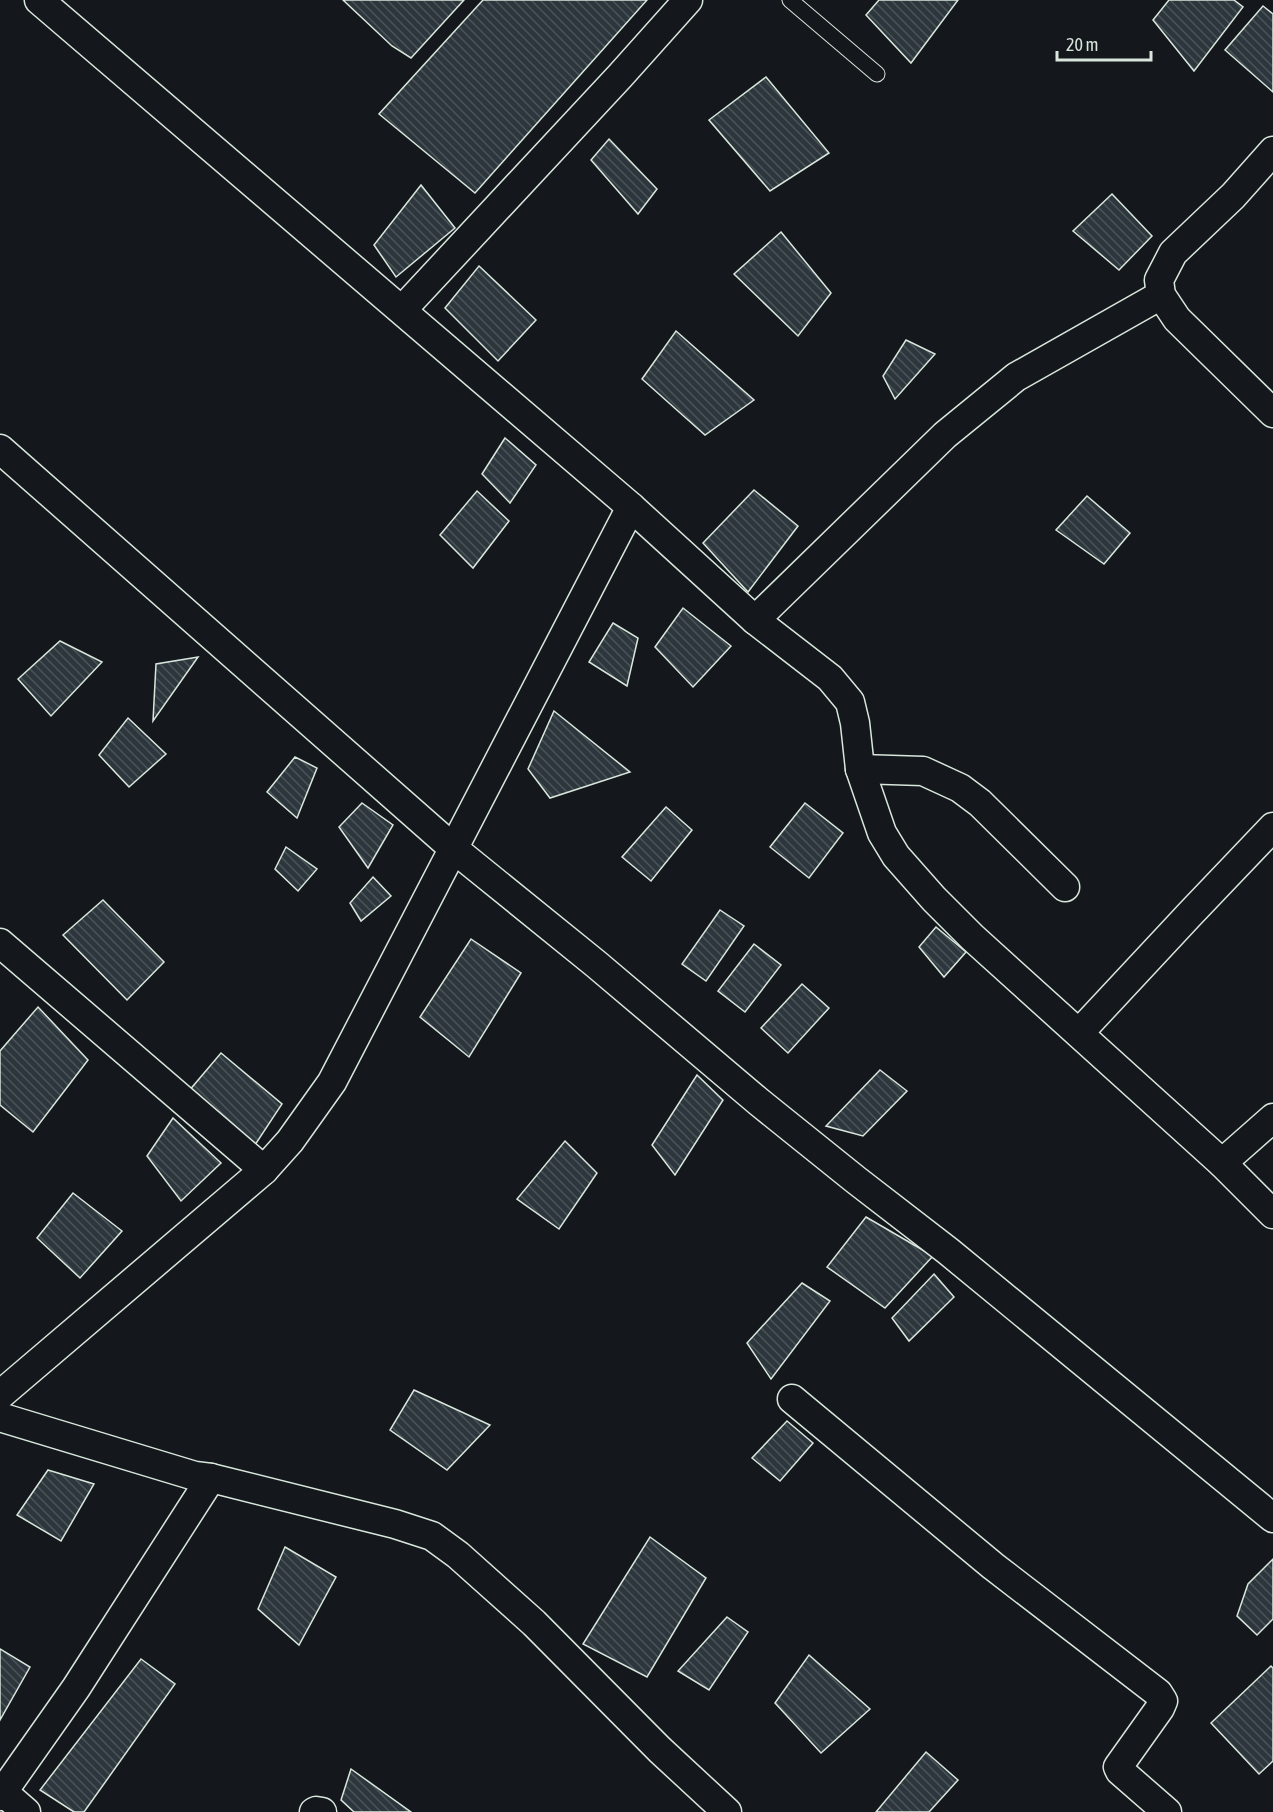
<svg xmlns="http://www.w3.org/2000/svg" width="1273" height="1812" font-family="'Asap Condensed',sans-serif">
  <defs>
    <pattern id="building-back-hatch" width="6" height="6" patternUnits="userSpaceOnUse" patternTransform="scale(1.5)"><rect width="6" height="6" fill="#2c363c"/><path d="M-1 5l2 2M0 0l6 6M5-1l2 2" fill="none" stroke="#4a5358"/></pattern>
  </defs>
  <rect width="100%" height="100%" fill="#14181c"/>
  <g fill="url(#building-back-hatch)" stroke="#d8e6dc" stroke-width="1.5">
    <polygon points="343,0 464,0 411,58 392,46"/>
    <polygon points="483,0 647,0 475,193 379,114"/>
    <polygon points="879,0 958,0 911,63 866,15"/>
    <polygon points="1169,0 1234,0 1243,7 1194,71 1153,20"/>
    <polygon points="1263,6 1273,14 1273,92 1225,50"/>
    <polygon points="766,77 829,153 770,191 709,120"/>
    <polygon points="609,139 657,189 638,214 591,160"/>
    <polygon points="421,185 455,228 396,277 374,245"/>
    <polygon points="1112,194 1152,236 1119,270 1073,231"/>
    <polygon points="781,232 831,293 798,336 734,274"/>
    <polygon points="479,266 536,320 498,361 445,308"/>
    <polygon points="676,331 754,400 705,435 642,379"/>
    <polygon points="906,340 935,354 895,399 883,376"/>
    <polygon points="505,438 536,465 510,503 482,474"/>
    <polygon points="754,490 798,526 748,592 703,543"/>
    <polygon points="477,491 509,521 473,568 440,535"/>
    <polygon points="1087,496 1130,533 1104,564 1056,530"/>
    <polygon points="683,608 731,646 693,687 655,647"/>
    <polygon points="613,623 638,638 627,686 589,662"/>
    <polygon points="60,641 102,662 51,716 18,679"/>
    <polygon points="198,657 153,721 156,664"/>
    <polygon points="554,711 630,772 550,798 528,769"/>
    <polygon points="128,718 166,754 129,787 99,755"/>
    <polygon points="295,757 317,768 297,818 267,792"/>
    <polygon points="362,803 393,825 368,868 339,827"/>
    <polygon points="805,803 843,833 809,878 770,847"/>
    <polygon points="666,807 692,830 651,881 622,857"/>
    <polygon points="286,847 317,869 298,891 275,869"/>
    <polygon points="373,877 391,896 361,921 350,903"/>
    <polygon points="103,900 164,962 127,1000 63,935"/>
    <polygon points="720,910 744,926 706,981 682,964"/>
    <polygon points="936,927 966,952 944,977 919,947"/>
    <polygon points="471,939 521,973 469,1057 420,1017"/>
    <polygon points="754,944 781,965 745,1012 718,991"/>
    <polygon points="802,984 829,1008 788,1053 761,1028"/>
    <polygon points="38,1007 88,1060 33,1132 0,1105 0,1051"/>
    <polygon points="221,1053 282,1104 253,1148 188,1092"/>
    <polygon points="880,1070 907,1091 863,1136 826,1126"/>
    <polygon points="697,1075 723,1100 675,1175 652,1145"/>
    <polygon points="173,1118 221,1163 181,1201 147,1156"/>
    <polygon points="565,1141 597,1173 559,1229 517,1199"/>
    <polygon points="73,1193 122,1231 80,1278 37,1238"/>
    <polygon points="866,1217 933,1256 885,1308 827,1267"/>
    <polygon points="934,1274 954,1297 909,1341 892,1318"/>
    <polygon points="802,1283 830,1301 771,1379 747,1343"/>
    <polygon points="414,1390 490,1425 447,1470 390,1430"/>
    <polygon points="787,1421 813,1443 780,1481 752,1458"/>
    <polygon points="48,1470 94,1484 61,1541 17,1515"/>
    <polygon points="650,1537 706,1578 647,1677 583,1644"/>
    <polygon points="285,1547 336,1577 299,1645 258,1609"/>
    <polygon points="1273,1559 1273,1619 1257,1635 1237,1616 1248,1584"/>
    <polygon points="727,1617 748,1632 709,1690 678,1671"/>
    <polygon points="0,1649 30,1667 0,1720"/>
    <polygon points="809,1655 870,1709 821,1753 775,1703"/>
    <polygon points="141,1659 175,1684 84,1812 74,1812 40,1790"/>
    <polygon points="1271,1666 1273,1668 1273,1761 1259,1774 1211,1723"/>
    <polygon points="926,1752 958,1780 929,1812 876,1812"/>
    <polygon points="351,1769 411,1812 354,1812 341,1800"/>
  </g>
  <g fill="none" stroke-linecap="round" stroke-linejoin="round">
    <g stroke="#d8e6dc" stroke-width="17">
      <polyline id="service" points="790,0 877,74"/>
    </g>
    <g stroke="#d8e6dc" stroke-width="31">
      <g id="minor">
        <polyline points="39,0 631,507 755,620 830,678 850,702 855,723 860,769 882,833 896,856 934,899 972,937 1222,1163 1273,1214"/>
        <polyline points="1273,151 1233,196 1173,253 1159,280 1161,295 1177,319 1273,413"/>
        <polyline points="402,310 620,76 688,0"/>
        <polyline points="0,449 454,849 596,964 759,1102 856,1180 948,1251 1273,1518"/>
        <polyline points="755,620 945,435 1016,377 1161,295"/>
        <polyline points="860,769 923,771 960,788 980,803 1065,887"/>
        <polyline points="0,943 264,1170"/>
        <polyline points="1079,1033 1190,914 1273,827"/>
        <polyline points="1222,1163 1273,1118"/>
        <polyline points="0,1395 264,1170 290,1141 332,1082 631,507"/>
        <polyline points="792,1399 993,1566 1158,1693 1163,1701 1160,1708 1118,1767 1120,1771 1167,1812"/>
        <polyline points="0,1417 195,1476 211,1478 395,1524 432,1536 458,1555 534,1623 660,1750 727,1812"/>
        <polyline points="3,1792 26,1812"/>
        <polyline points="0,1796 76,1688 211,1478"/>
        <polyline points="314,1812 316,1811 322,1812"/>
      </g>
    </g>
    <use href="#service" stroke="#14181c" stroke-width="15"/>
    <use href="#minor" stroke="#14181c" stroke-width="28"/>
  </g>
  <path d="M1057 51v9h94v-9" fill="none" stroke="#d8e6dc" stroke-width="3"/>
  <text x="1066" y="51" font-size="18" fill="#d8e6dc" stroke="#14181c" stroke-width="4.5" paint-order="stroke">20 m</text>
</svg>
